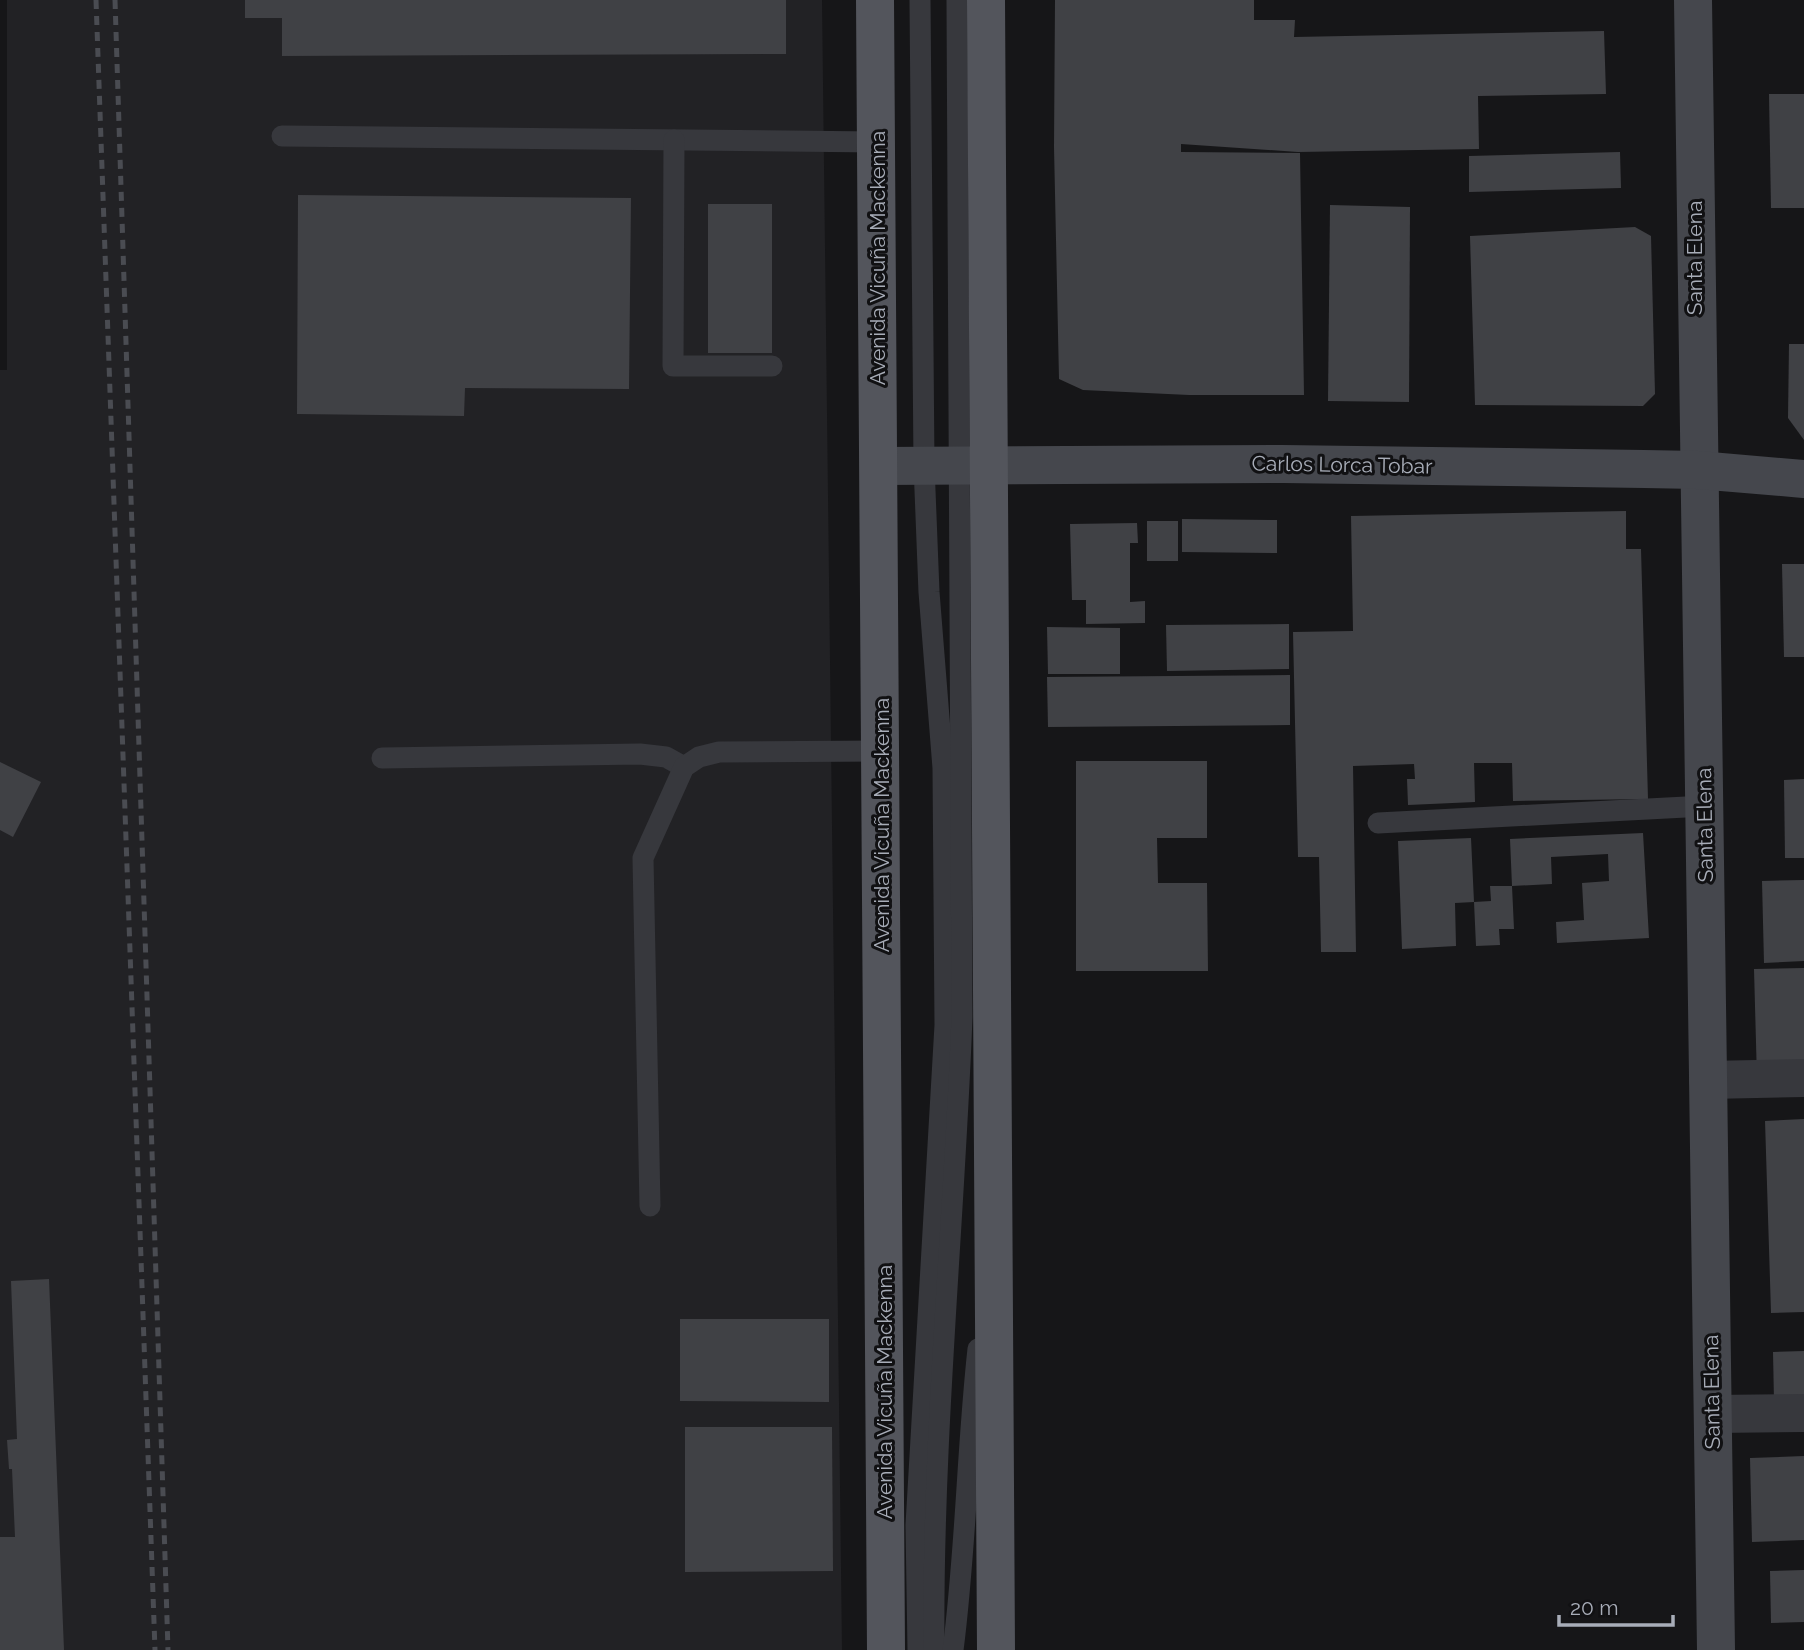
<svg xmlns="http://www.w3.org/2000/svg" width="1804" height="1650" font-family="Raleway,sans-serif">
  <rect width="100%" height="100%" fill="#161618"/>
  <polygon fill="#222225" points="7,0 822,0 842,1650 0,1650 0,370 7,370"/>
  <g fill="#404145">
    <polygon points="245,0 786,0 786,54 282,56 282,18 245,18"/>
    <polygon points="1055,0 1254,0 1254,20 1295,20 1294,37 1604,31 1606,94 1478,96 1479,149 1298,152 1181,144 1181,152 1300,153 1304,395 1189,395 1083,390 1059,379 1054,147"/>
    <polygon points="1769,94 1804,94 1804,208 1771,208"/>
    <polygon points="1620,152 1621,188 1469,192 1469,156"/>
    <polygon points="298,195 631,198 629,389 465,388 464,416 297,414"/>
    <rect x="708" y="204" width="64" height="149"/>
    <polygon points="1330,205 1410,207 1409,402 1328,401"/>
    <polygon points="1635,227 1651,236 1655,394 1643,406 1475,405 1470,236"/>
    <polygon points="1789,344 1804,344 1804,440 1788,418"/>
    <polygon points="1626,511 1626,549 1641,549 1648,799 1513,801 1512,763 1474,763 1475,802 1408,805 1407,779 1415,779 1414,764 1353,766 1356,952 1321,952 1319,857 1298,857 1293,632 1353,631 1351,516"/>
    <polygon points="1182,519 1277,520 1277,553 1182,552"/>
    <rect x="1147" y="521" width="31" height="40"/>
    <polygon points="1137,523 1138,543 1130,543 1130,602 1145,601 1145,623 1086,624 1086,600 1072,600 1070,524"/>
    <polygon points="1782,564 1804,564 1804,657 1784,657"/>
    <polygon points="1289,624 1289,669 1167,671 1166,625"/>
    <polygon points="1047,627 1120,628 1120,674 1048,674"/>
    <polygon points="1290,675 1290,725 1048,727 1047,677"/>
    <polygon points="1076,761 1207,761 1207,838 1157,838 1158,883 1207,883 1208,971 1076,971"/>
    <polygon points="0,762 41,782 13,837 0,830"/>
    <polygon points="1804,779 1804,858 1785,858 1784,780"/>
    <polygon points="1643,833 1649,938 1557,943 1556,922 1584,920 1582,883 1609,881 1608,854 1551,857 1552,884 1512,886 1514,929 1499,929 1500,945 1476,946 1474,902 1491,901 1490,886 1512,886 1510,839"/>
    <polygon points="1471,838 1474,902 1455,903 1456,946 1402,949 1398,841"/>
    <polygon points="1804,880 1804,961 1764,963 1762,881"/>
    <polygon points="1804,968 1804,1078 1757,1079 1754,969"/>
    <polygon points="1804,1119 1804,1312 1771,1313 1765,1121"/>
    <polygon points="49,1279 64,1650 0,1650 0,1537 15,1537 12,1469 9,1469 7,1440 17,1439 11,1281"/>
    <polygon points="680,1319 829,1319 829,1402 680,1401"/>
    <polygon points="1804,1351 1804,1400 1774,1401 1773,1352"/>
    <polygon points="685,1427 832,1427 833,1571 685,1572"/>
    <polygon points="1804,1456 1804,1540 1752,1542 1750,1458"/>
    <polygon points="1804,1570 1804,1622 1771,1623 1770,1571"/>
  </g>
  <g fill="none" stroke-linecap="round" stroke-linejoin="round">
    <g stroke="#37383d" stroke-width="21">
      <polyline points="282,136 877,142"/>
      <polyline points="674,140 673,366 772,366"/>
      <polyline points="382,758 640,754 666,757 684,767"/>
      <polyline points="1378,823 1705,806"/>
      <polyline points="650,1206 643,858 684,767 699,757 719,752 882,751"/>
      <polyline points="918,1650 916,1525 945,1025 943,768 929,592 924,465 920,0"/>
      <path d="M934,1650C932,1439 954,1228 962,1017L957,0"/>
      <path d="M953,1650C966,1550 967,1449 978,1349"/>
    </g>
    <g stroke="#37383d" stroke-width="38">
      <polyline points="1708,1080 1804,1078"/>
      <polyline points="1713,1414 1804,1413"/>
    </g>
    <g stroke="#45474d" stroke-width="38">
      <polyline points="1693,0 1716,1650"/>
      <polyline points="879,466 1283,464 1644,469 1698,470 1804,479"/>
    </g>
    <g stroke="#53555c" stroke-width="38">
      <polyline points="875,0 886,1650"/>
      <polyline points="986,0 996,1650"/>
    </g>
    <g stroke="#4a4c52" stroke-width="5" stroke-dasharray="9 7" stroke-linecap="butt">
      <polyline points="96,0 155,1650"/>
      <polyline points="115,0 168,1650"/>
    </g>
  </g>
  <g text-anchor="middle" stroke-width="6" stroke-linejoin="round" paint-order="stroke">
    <g font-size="21" fill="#a8adb8" stroke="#111113">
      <text transform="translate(878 258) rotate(-90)" y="7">Avenida Vicuña Mackenna</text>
      <text transform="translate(1695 258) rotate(-90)" y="7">Santa Elena</text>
      <text transform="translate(1342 465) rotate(1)" y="7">Carlos Lorca Tobar</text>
      <text transform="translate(882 825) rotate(-90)" y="7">Avenida Vicuña Mackenna</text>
      <text transform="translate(1705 825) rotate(-91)" y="7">Santa Elena</text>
      <text transform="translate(885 1392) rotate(-90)" y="7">Avenida Vicuña Mackenna</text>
      <text transform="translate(1712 1392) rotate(-91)" y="7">Santa Elena</text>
    </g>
  </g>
  <path d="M1559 1615v10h114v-10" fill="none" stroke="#a8adb8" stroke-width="3.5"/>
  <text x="1570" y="1615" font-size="21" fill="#a8adb8" stroke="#111113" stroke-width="5" paint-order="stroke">20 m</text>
</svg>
